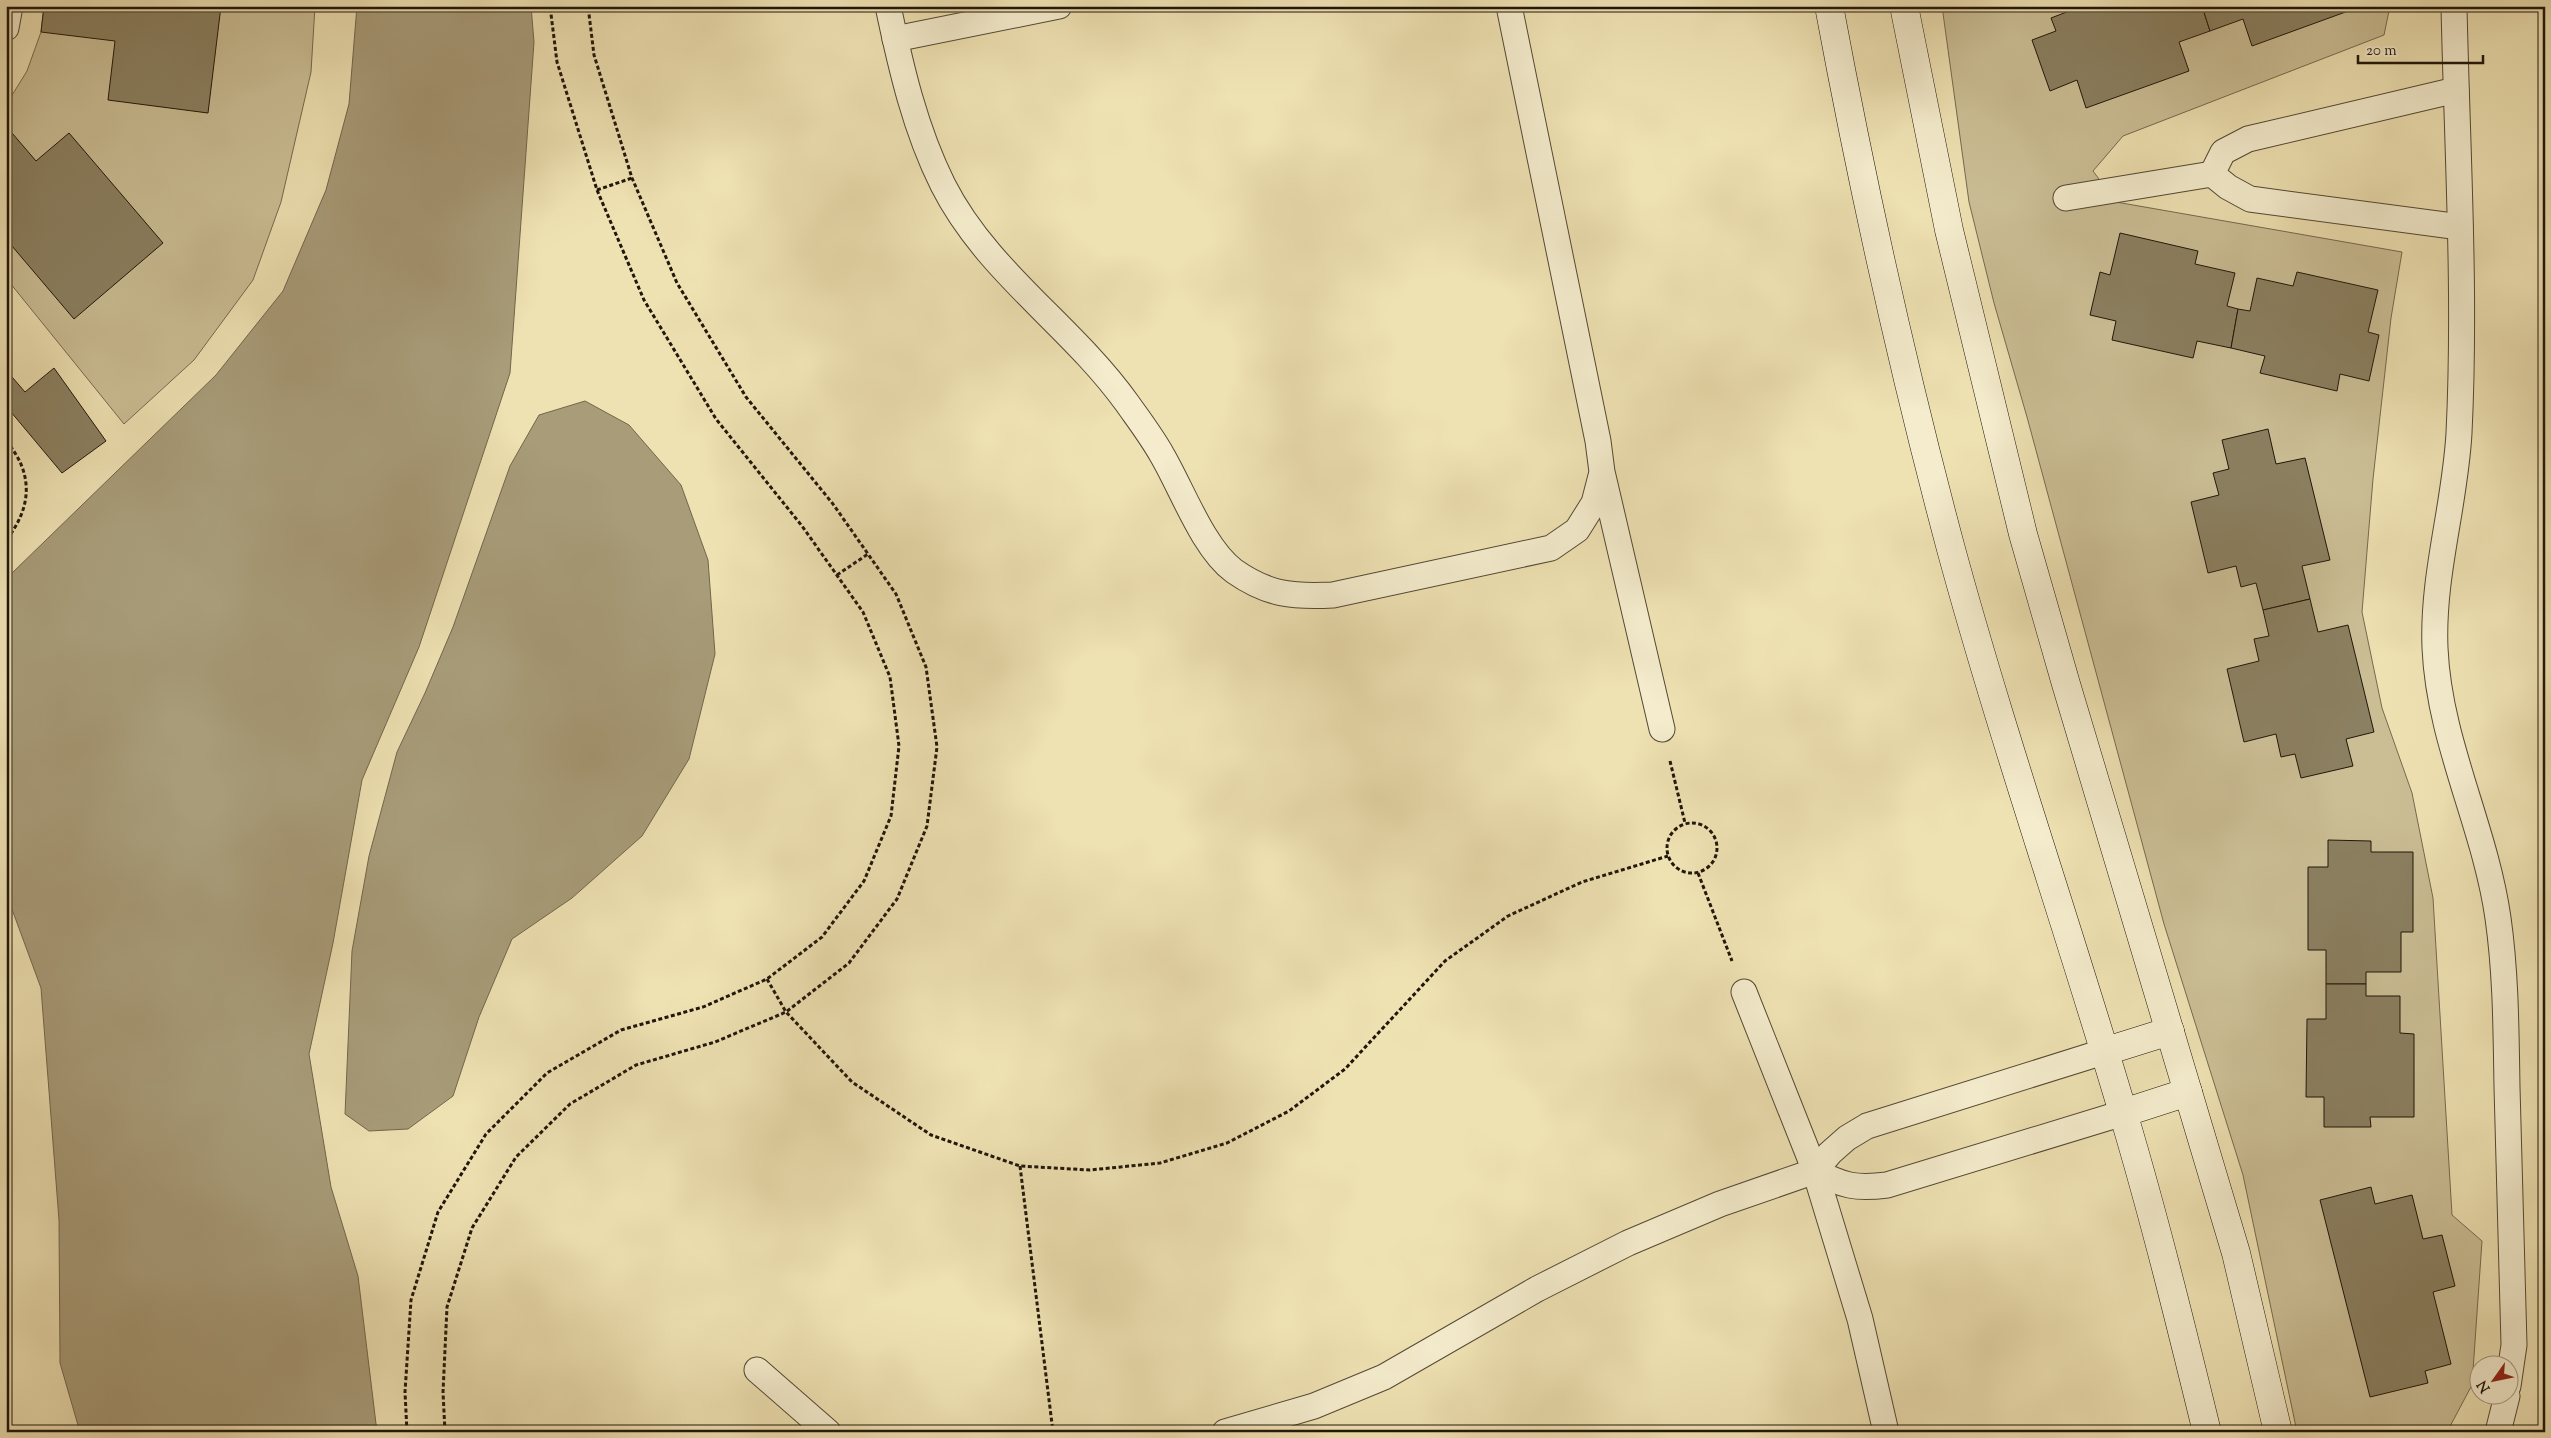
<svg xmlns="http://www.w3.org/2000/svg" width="2551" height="1438" font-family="'Sorts Mill Goudy',serif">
  <rect width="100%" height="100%" fill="#eee1b2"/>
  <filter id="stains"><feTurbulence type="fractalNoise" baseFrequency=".004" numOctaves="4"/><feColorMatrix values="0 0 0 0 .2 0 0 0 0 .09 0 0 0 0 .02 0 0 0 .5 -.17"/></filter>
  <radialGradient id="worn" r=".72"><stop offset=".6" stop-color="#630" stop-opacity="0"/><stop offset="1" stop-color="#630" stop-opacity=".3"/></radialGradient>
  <g fill="#cbbe95" stroke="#766a50">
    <polygon points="44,6 315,6 311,72 281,202 253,280 194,360 124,424 6,278 6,105 27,71 41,32"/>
    <polygon points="1942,6 2390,6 2384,35 2123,136 2093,171 2116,202 2402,252 2391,318 2373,479 2362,612 2382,708 2412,793 2433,898 2452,1215 2482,1241 2472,1385 2447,1432 2297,1432 2243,1175 2164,924 2027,417 1994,303 1969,202"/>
  </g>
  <g fill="#a89c79" stroke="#72664d">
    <polygon points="357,6 531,6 534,42 510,373 419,647 362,780 333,943 309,1054 331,1187 358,1276 377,1432 80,1432 60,1363 59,1220 41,988 6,893 6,585 11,574 216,375 283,291 326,190 349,104"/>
    <polygon points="585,401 629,425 681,485 708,560 715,654 689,759 642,836 572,898 512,939 479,1017 453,1096 408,1129 369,1131 345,1114 352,951 369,856 397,752 425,693 453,627 510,466 539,415"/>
  </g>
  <g fill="#8b8061" stroke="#20160a">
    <polygon points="44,6 221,6 208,113 108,100 115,41 41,32"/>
    <polygon points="2071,6 2202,6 2210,31 2179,42 2189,71 2086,108 2077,80 2050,91 2032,40 2056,31 2051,18 2072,10"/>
    <polygon points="2202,6 2349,6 2351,10 2252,46 2243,19 2210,31"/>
    <polygon points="6,126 36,161 69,133 163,243 74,319 6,239"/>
    <polygon points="2120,233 2198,251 2195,264 2235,273 2227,306 2238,309 2231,348 2197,341 2193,358 2112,340 2116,321 2090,315 2100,272 2110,275"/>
    <polygon points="2297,272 2378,290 2368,332 2379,335 2369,381 2340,374 2337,391 2260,373 2265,356 2231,348 2238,309 2250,311 2257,278 2293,286"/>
    <polygon points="54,368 106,441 62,473 6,406 6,370 25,392"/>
    <polygon points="2268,429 2276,464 2305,458 2330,560 2302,566 2310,599 2263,610 2256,583 2241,587 2236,566 2208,573 2191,502 2219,495 2213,473 2229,469 2222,440"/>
    <polygon points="2310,599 2318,632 2348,625 2374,732 2346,739 2353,766 2301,778 2295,754 2281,757 2276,734 2244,742 2227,669 2259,661 2254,639 2269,636 2263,610"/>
    <polygon points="2328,840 2371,841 2371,852 2413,852 2413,932 2401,932 2401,972 2366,972 2366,984 2326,984 2326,950 2308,950 2308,867 2328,867"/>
    <polygon points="2326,984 2366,984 2366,996 2400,996 2400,1033 2414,1034 2414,1117 2370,1117 2371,1127 2324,1127 2324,1097 2306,1097 2307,1019 2326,1019"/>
    <polygon points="2371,1187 2375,1204 2412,1195 2423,1239 2442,1235 2455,1286 2433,1292 2451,1364 2425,1371 2428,1383 2370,1397 2320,1200"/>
  </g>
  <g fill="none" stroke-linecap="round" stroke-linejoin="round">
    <g stroke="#544934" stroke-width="27">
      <g id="lane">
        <path d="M888,6C901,68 915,129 943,185C987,272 1071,325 1127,403C1139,420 1152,437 1162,455C1182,489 1203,548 1234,571C1268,595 1293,597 1333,595L1551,548L1577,530L1594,503L1602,472L1598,441L1509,6"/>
        <path d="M2454,6C2457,148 2466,291 2459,433C2455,506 2432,575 2435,648C2439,742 2485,826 2498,918C2506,974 2506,1031 2507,1087C2509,1173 2512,1259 2514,1345L2508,1386"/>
        <polyline points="6,28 10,6"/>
        <polyline points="895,39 1059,6"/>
        <polyline points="2456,90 2248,139 2223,152 2212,174 2228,187 2250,199 2460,227"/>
        <polyline points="2066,198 2212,174"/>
        <polyline points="1603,476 1662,729"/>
        <polyline points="1744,992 1815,1171 1860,1319 1886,1432"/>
        <path d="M1815,1171C1843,1186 1856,1189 1887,1185L2123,1113"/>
        <polyline points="757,1370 828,1432"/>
        <polyline points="1225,1432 1314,1406 1384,1377 1537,1289 1628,1243 1720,1204 1815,1171 1830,1153 1847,1138 1867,1126 2103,1052"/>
        <polyline points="2498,1432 2507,1396"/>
      </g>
    </g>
    <g stroke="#20160a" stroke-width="29">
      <g id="secondary">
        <path d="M1829,6C1863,189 1903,370 1951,549C2003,740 2068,926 2124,1116C2155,1220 2181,1326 2207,1432"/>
        <polyline points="1904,6 1949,230 2023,534 2066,684 2236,1253 2278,1432"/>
        <polyline points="2103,1052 2170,1031"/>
        <polyline points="2123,1113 2188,1092"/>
      </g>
    </g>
    <g stroke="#20160a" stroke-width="3" stroke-dasharray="4 2.5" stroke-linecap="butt">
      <polyline points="597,190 632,178"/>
      <path d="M6,441C34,473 32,508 6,540"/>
      <polyline points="837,575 868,554"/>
      <polyline points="1670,761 1685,823"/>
      <circle cx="1692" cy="848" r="25"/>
      <polyline points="1698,873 1732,961"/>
      <polyline points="767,979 786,1012 852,1082 931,1135 1020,1166 1090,1170 1160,1163 1227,1143 1289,1111 1345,1069 1445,961 1508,916 1582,882 1668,856"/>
      <polyline points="1020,1166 1053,1432"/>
      <polyline points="407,1432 405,1392 411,1300 438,1212 486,1134 547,1073 621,1030 703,1007 767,979 822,937 864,881 891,816 899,746 890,677 863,612 802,526 716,419 644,300 597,190 557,62 550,6"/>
      <polyline points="445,1432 443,1392 447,1307 472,1228 516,1157 570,1104 636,1065 715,1042 786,1012 849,963 897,899 927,826 937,747 926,667 896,594 833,504 746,397 677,283 632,178 594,55 588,6"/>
    </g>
    <use href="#lane" stroke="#f4eccd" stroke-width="25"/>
    <use href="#secondary" stroke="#f4eccd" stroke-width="28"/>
  </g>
  <rect width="2551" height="1438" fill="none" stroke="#eee1b2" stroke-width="25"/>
  <rect x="8" y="8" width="2536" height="1423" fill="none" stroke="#20160a" stroke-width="2.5"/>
  <rect x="12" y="12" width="2526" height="1413" fill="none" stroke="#20160a"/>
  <g transform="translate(2494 1380) rotate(237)"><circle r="24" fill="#f4eccd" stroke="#9f967f"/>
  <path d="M0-4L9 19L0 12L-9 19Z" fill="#8f2418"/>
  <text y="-8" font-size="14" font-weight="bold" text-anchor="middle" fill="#20160a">N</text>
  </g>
  <path d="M2358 55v8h125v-8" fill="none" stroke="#20160a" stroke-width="2.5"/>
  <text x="2366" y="55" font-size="15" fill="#20160a" stroke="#f4eccd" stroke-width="4" paint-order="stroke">20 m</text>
  <rect width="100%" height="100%" filter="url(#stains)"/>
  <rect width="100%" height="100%" fill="url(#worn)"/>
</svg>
